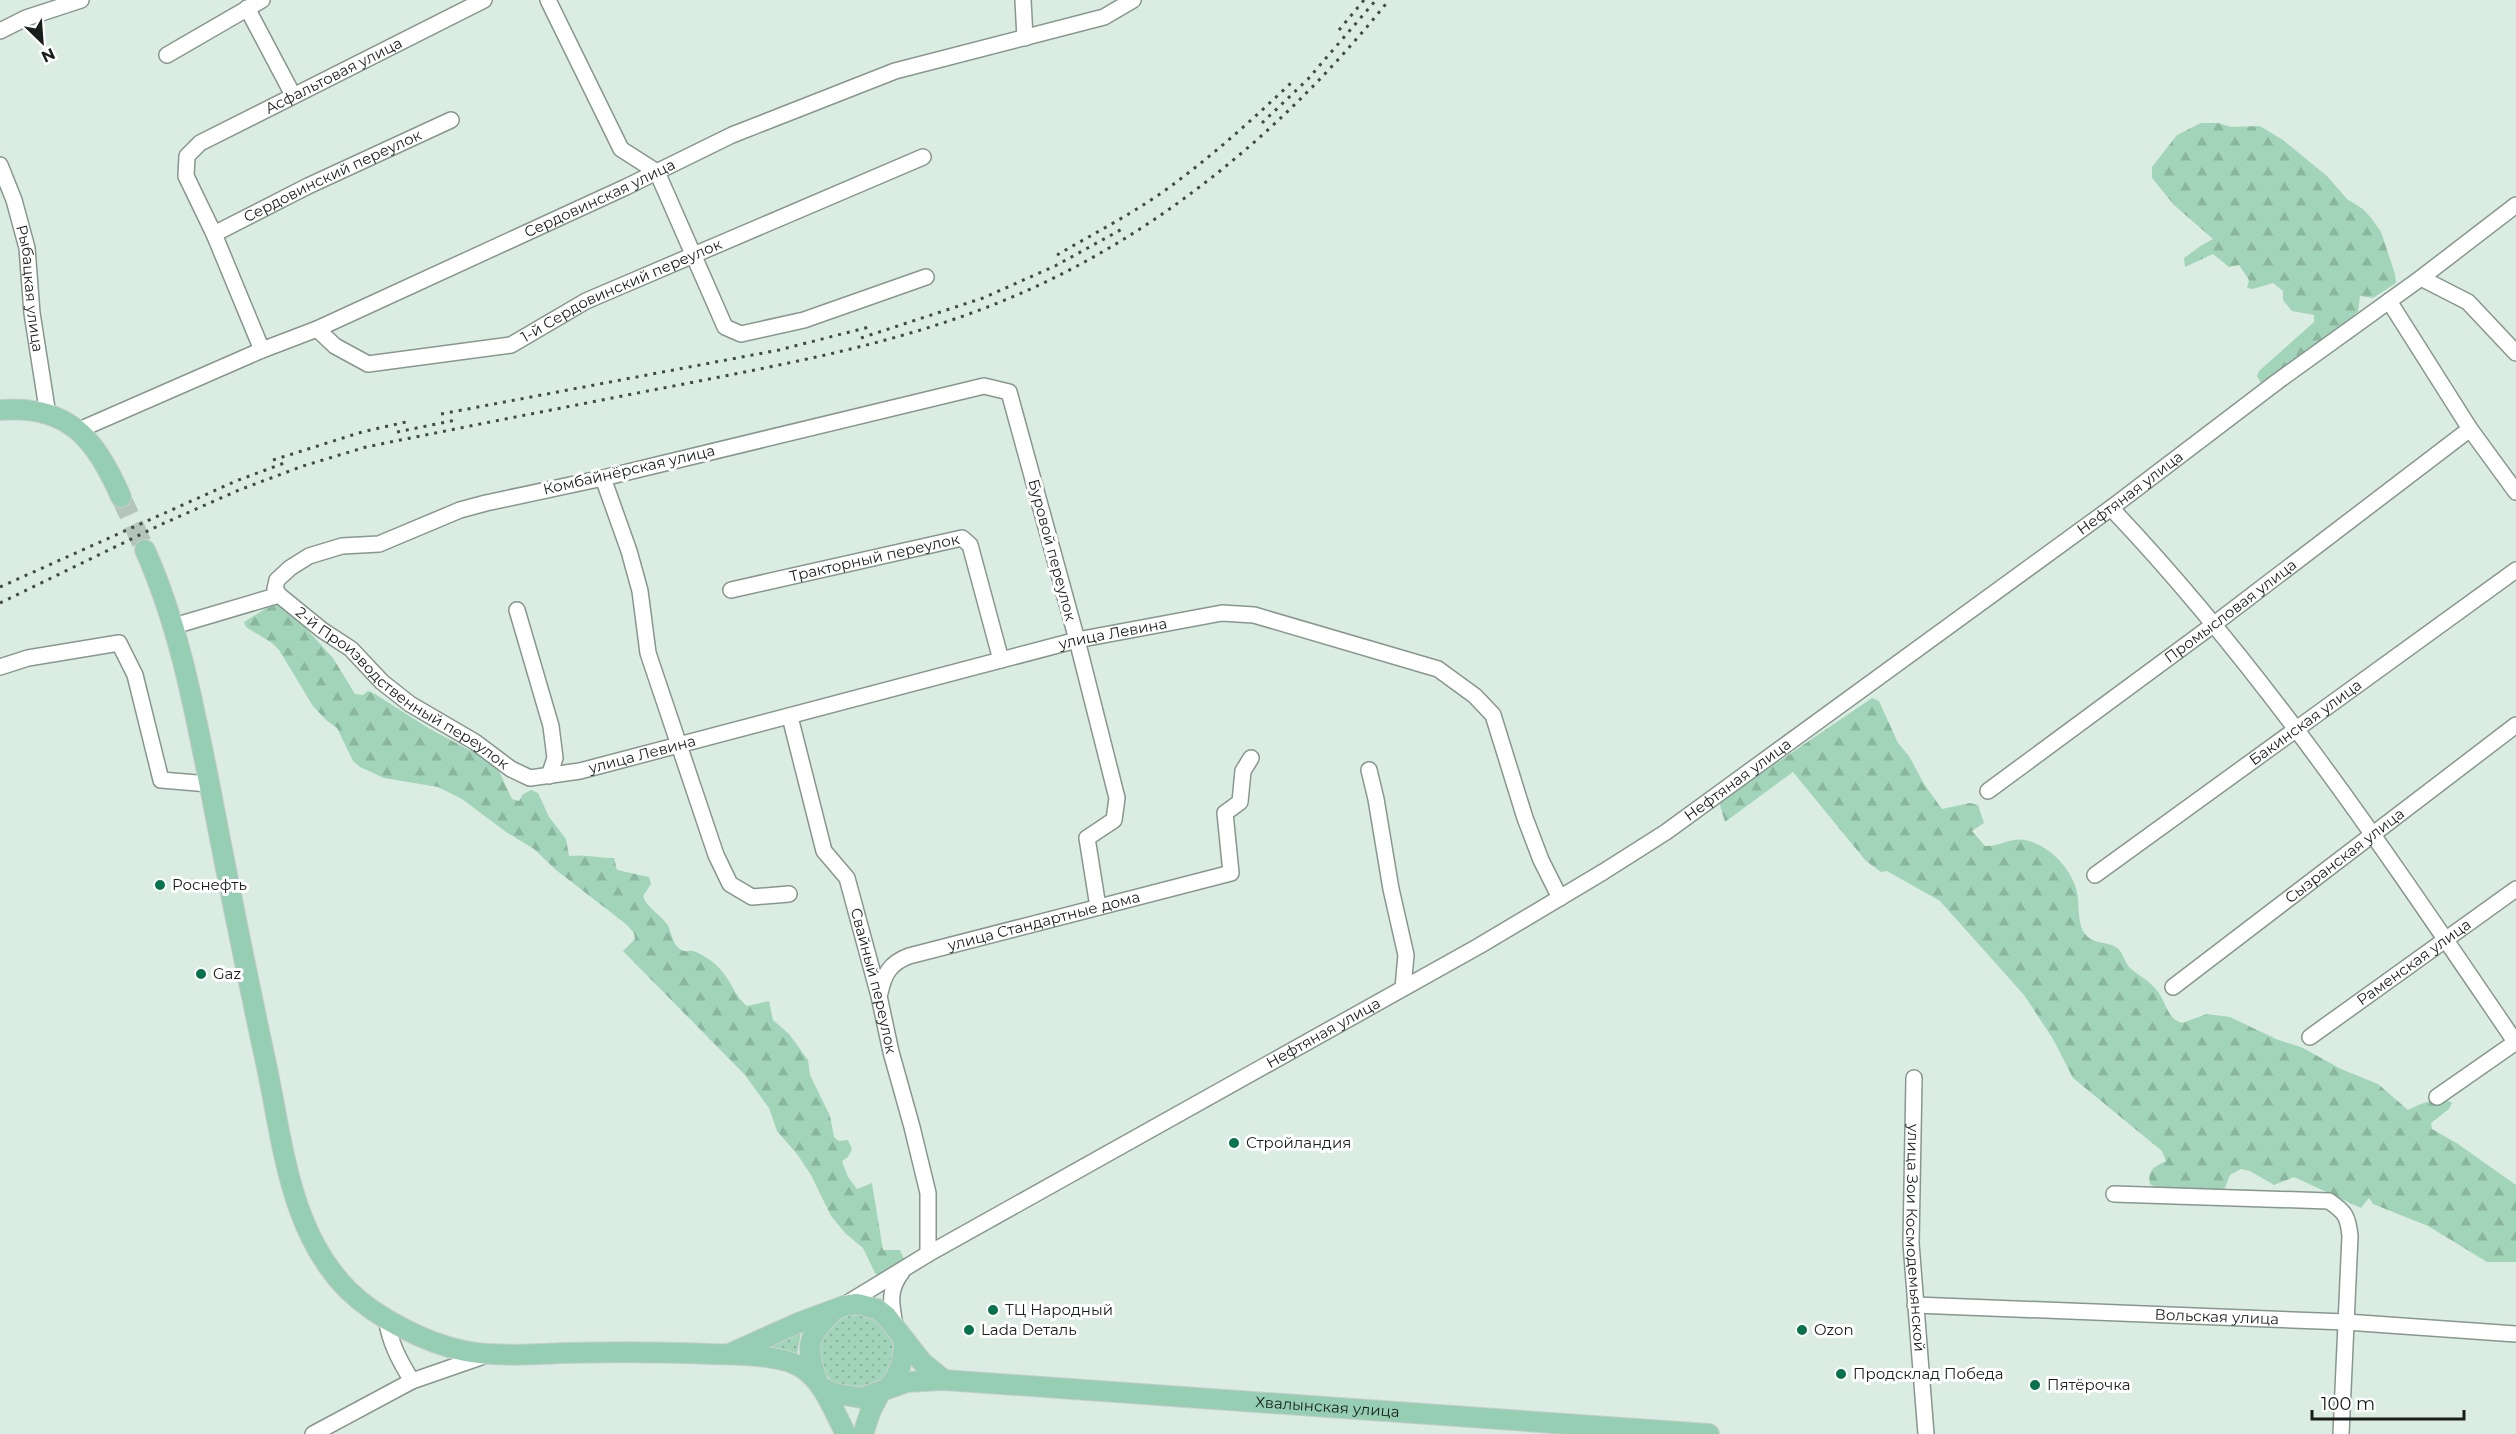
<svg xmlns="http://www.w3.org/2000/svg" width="2516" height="1434" font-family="Montserrat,sans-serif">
  <defs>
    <pattern id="grass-dots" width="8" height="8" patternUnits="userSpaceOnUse" patternTransform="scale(1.5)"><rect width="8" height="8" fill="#a2d4b9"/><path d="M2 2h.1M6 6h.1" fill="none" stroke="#8bb69e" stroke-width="1.8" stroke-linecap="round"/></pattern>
    <pattern id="forest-firs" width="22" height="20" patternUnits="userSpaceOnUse" patternTransform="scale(1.5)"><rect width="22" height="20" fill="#a2d4b9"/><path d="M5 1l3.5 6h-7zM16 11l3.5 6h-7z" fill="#8bb69e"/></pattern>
  </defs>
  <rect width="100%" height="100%" fill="#dbede3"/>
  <g fill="url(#grass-dots)">
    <circle cx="857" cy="1353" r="38"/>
    <polygon points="801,1332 797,1355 760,1349"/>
  </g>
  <g fill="url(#forest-firs)">
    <polygon points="2201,123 2218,123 2231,127 2260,126 2283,140 2327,176 2347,199 2363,209 2372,219 2381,232 2395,274 2396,283 2373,298 2360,296 2358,312 2353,316 2267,382 2260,382 2257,376 2259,371 2314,322 2314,315 2292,311 2283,300 2283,291 2273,283 2253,289 2247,288 2249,280 2239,265 2229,267 2213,254 2185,267 2184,258 2199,247 2213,239 2174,205 2152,178 2152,167 2177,135"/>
    <path d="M279,604L301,623L333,658L355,694L363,695L368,691L375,694L430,729L488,760L499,771L512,799L519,801L523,794L531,790L538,793L549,817L566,839L569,856C585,854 598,858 614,858L617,870L649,877L651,884L643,896C646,907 660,914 667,924C672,932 672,947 684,951C686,952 690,950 693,951C702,954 713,961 720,969C731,980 735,997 747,1006L769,1001L773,1020L789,1034L808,1060L810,1075L830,1116L834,1137L839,1141L848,1140L852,1149L848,1157L842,1161L848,1177L857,1189L872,1183L883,1250H900L904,1259L902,1264L880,1276L875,1273L863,1248L846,1234L831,1216L811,1175L797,1154L777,1131L769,1108L745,1075L623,951L635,939L634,933L626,924L556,870L534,849L506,832L462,799L438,787L384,778L360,767L353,761L337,728L326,720L313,706L279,650L272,643L246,627L244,622L265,609Z"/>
    <path d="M1872,698L1879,701L1898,743L1909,756L1924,784L1942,809L1970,803L1978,805L1984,823L1972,831L1985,846C1999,847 2011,837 2025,840C2051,845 2076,873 2078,898C2079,909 2078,925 2085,934C2093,944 2103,941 2114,946C2124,951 2123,961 2130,968C2138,975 2148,980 2155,988C2166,999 2166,1019 2182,1023L2207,1014L2230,1017L2276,1039L2303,1048L2341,1069L2378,1084L2408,1110C2420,1104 2441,1095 2452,1103L2449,1109L2431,1123L2432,1129L2458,1144L2516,1185V1262H2487L2428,1226L2373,1204L2369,1198L2361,1208L2294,1177L2274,1185L2250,1171L2241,1169L2230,1175L2225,1188L2222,1190L2165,1193L2150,1184C2147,1170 2154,1167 2166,1161L2162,1151L2073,1078L2053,1039L2024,995L1940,901L1887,871L1881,872L1866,861L1793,772L1725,822L1719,802Z"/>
  </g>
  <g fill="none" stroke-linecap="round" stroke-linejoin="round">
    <polyline stroke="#b4c4bb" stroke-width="20" stroke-dasharray="20 10" stroke-linecap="butt" points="121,497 145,550"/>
    <g stroke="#87978e" stroke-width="18">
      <g id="minor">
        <polyline points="548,0 621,149 657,172 725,327 741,334 804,320 926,277"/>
        <polyline points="1023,0 1025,38"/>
        <polyline points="247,8 293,95"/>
        <polyline points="0,31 26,18 81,0"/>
        <polyline points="167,55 262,0"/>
        <path id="s1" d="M0,165L14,200L27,248L32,313L48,415"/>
        <path id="s2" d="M214,234L308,186L451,120"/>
        <polyline points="2421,278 2468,302 2516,353"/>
        <polyline points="2389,301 2470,429 2516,492"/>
        <path id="s3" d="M317,329L335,346L368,364L511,345L586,301L923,157"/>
        <path id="s4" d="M262,350L214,234L186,176L187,156L200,143L484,0"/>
        <path id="s5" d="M79,430L262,350L317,329L626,187L732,135L895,71L1104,17L1133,0"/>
        <polyline points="603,478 629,551 640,591 648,653 716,855 730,884 752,897 789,894"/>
        <path d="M2111,508C2265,670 2390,858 2516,1043"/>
        <path id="s6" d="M731,590L962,538L970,545L1001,660"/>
        <polyline points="517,610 551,726 555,758 549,776"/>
        <polyline points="174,626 279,595"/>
        <polyline points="0,667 28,658 119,643 135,675 161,780 209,784"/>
        <path id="s7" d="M790,717L824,851L847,878L879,996L891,1052L912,1127L928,1193V1254"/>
        <polyline points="1369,770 1376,799 1391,889 1406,955 1403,988"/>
        <path id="s8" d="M1988,791L2213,625L2470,429"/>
        <path id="s9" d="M2095,875L2516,570"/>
        <path id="s10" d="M1098,907L1087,838L1114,820L1117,798L1077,640L1009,392L984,386L603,478L486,503L460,510L379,544L342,546L309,556L290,568L277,580L275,589L279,595L322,630L351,649L382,682L410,704L475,742L511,769L530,778L580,771L1077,640L1222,613L1254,615L1438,669L1475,696L1493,715L1525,818L1541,860L1560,898"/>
        <path id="s11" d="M2173,987L2516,725"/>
        <path id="s12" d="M880,993C884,974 890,963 909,956L1231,873L1225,813L1240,802L1243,771L1251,758"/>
        <path id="s13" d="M2310,1037L2516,889"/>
        <path id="s14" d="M1914,1078L1911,1243L1926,1434"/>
        <polyline points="2437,1097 2516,1042"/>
        <path d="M2114,1194L2329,1201C2345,1212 2348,1216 2350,1236L2341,1434"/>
        <path id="s15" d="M846,1304L928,1254L1479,946L1603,872L1666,832L2111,508L2278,381L2421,278L2516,205"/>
        <path id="s16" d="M1915,1305L2346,1322L2516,1334"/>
        <path d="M895,1325C891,1303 888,1290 902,1272"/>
        <polyline points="412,1381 487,1355"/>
        <path d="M313,1434L412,1381C399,1360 390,1343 386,1318"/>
      </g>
    </g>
    <g stroke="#cccecd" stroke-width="22">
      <g id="major">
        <path d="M0,410C69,404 96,440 121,497"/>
        <path d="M145,550C179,626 194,707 210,787C228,881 247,975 267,1068C283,1144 290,1232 348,1290C375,1317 427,1344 465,1351C497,1357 532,1354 565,1353C613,1352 662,1352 711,1354C736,1355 781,1354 802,1368C824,1382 834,1412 846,1434"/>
        <polyline points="729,1354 798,1323 844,1306 857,1304 877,1309 886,1316 922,1362 944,1380"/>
        <path d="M817,1380C806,1348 806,1337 831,1314"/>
        <path id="s17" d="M821,1387L833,1393L861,1398L907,1382L944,1380L1709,1434"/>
        <path d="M885,1390C900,1377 904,1360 904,1341"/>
        <polyline points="863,1434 871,1410 880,1393"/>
      </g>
    </g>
    <use href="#minor" stroke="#fff" stroke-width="15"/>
    <use href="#major" stroke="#96ceb3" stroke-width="20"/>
    <g stroke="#424a45" stroke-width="3" stroke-dasharray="3 6" stroke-linecap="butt">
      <polyline points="1339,30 1364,0"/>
      <polyline points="1262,123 1308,79 1376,0"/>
      <path d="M1057,255C1098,231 1142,209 1179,180C1219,150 1255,117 1291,83"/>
      <polyline points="861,338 983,298 1055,266 1124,228"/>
      <polyline points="441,414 779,350 873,326"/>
      <polyline points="397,432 456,420"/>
      <polyline points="273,460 362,432 406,422"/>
      <polyline points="0,587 236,481 287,462"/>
      <path d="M0,603L160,525L239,490L303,466L366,447C474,425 581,404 689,383C790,363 888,345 985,308C1145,247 1283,133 1389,0"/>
    </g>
  </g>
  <g fill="#06734c" stroke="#fff" stroke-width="2">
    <circle cx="160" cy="885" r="6"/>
    <circle cx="201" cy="974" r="6"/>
    <circle cx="1234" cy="1143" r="6"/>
    <circle cx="993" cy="1310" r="6"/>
    <circle cx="969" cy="1330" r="6"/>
    <circle cx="1802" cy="1330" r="6"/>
    <circle cx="1841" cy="1374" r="6"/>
    <circle cx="2035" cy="1385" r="6"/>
  </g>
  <g text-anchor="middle" stroke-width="6" stroke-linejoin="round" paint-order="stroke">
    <g font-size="15" fill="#181e1a" stroke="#fff">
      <text dy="5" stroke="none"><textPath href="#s4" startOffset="378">Асфальтовая улица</textPath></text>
      <text dy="5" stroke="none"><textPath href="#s2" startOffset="132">Сердовинский переулок</textPath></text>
      <text dy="5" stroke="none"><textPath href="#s5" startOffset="570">Сердовинская улица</textPath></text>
      <text dy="5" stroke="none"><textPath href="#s1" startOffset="128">Рыбацкая улица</textPath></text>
      <text dy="5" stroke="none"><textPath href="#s3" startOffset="330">1-й Сердовинский переулок</textPath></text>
      <text transform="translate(629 470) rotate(-13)" y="5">Комбайнёрская улица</text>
      <text dy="5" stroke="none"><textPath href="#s15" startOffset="1521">Нефтяная улица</textPath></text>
      <text transform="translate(1052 550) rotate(75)" y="5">Буровой переулок</text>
      <text dy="5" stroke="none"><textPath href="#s6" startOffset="147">Тракторный переулок</textPath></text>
      <text dy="5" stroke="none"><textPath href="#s8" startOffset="302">Промысловая улица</textPath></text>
      <text dy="5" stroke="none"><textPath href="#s10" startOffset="2238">улица Левина</textPath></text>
      <text dy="5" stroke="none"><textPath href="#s10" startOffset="1480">2-й Производственный переулок</textPath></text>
      <text dy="5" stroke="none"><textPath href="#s9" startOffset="260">Бакинская улица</textPath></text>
      <text dy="5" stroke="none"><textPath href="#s10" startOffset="1752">улица Левина</textPath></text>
      <text dy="5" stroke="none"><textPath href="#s15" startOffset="1035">Нефтяная улица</textPath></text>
      <text dy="5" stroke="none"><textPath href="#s11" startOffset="216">Сызранская улица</textPath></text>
      <text dy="5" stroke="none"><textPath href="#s12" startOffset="189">улица Стандартные дома</textPath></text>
      <text dy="5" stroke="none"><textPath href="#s13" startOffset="128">Раменская улица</textPath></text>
      <text dy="5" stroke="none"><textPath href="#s7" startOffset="280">Свайный переулок</textPath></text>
      <text dy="5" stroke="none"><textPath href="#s15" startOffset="549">Нефтяная улица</textPath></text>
      <text dy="5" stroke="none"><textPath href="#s14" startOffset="160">улица Зои Космодемьянской</textPath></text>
      <text dy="5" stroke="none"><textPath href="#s16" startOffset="302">Вольская улица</textPath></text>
      <text dy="5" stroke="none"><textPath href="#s17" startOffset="512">Хвалынская улица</textPath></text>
    </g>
    <g font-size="15" fill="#181e1a" stroke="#fff" text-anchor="start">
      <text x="172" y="890">Роснефть</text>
      <text x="213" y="979">Gaz</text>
      <text x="1246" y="1148">Стройландия</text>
      <text x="1005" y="1315">ТЦ Народный</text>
      <text x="981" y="1335">Lada Dеталь</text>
      <text x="1814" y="1335">Ozon</text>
      <text x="1853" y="1379">Продсклад Победа</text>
      <text x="2047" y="1390">Пятёрочка</text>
    </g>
  </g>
  <g transform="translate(42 42) rotate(155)" stroke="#ffffff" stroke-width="4.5" paint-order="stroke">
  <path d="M0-4.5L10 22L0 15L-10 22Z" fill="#181e1a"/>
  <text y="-9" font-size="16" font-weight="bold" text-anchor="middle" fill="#181e1a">N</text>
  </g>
  <path d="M2312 1410v9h152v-9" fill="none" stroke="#181e1a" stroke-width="3"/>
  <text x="2321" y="1410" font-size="18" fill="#181e1a" stroke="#ffffff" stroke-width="4.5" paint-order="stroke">100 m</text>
</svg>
